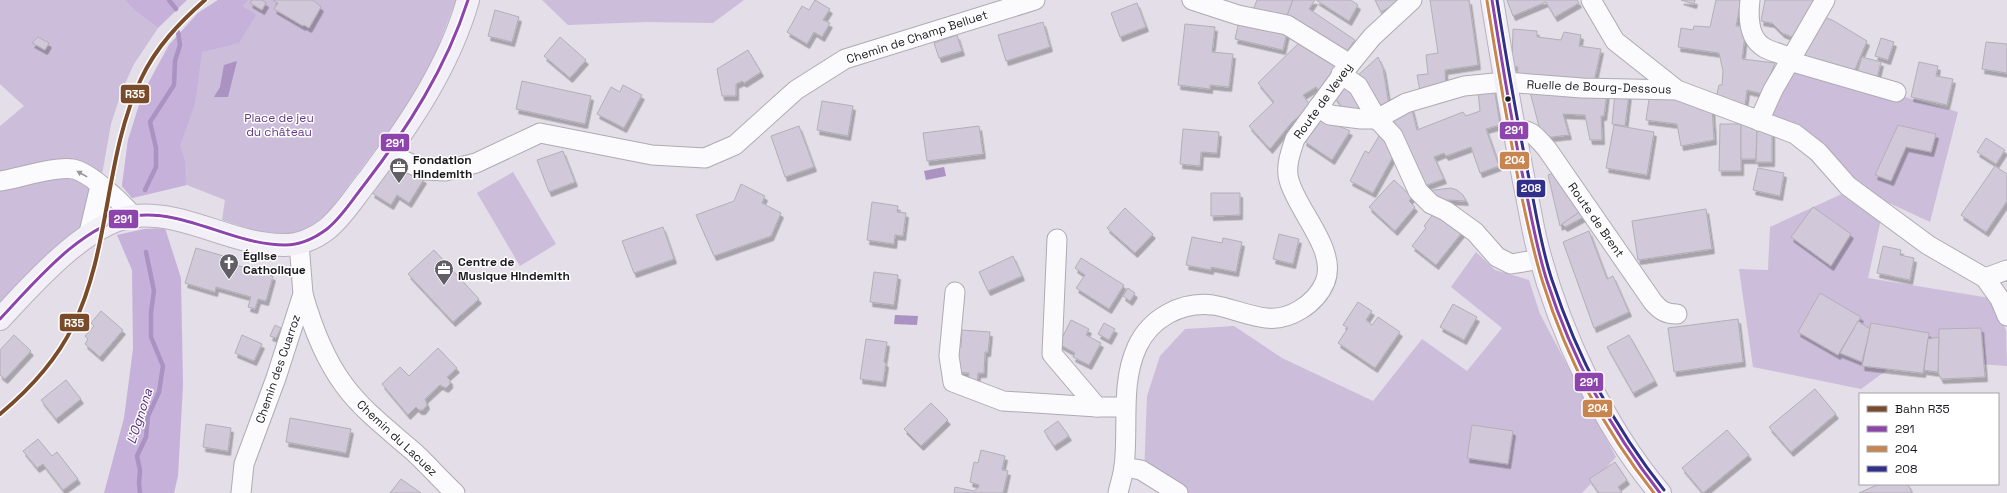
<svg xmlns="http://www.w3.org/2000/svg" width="2007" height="493" font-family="'Space Grotesk',sans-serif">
  <defs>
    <filter id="shadow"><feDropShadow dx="2.5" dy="4.5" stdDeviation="0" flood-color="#0004"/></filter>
  </defs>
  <rect width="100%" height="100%" fill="#e3dee8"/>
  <g fill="#ccbddb">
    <polygon points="0,0 125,0 134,10 158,28 134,64 122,90 111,124 100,186 88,237 0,307 0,126 24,106 0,84"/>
    <path d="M218,0H456L427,76L396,122L330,210C295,246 265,234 222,220L225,200L187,185L132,198L122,186L128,140L143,93L169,45L198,13Z"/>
    <polygon points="542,0 744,0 713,23 646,22 568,25"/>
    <polygon points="1781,62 1958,112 1930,222 1885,201 1868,278 1990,298 2006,330 2007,366 1902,359 1861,389 1753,367 1739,269 1768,270 1770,227 1844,193 1795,144 1755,113"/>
    <polygon points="513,172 556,244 520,266 477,193"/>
    <polygon points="1476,252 1495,270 1529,280 1540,314 1616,457 1582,493 1172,493 1144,476 1147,396 1160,356 1185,329 1234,326 1282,358 1373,401 1422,339 1467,371 1502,328 1451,287"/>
  </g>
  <g fill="#c6b1db">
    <polygon points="125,0 187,0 158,28 134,10"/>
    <polygon points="218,0 248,0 242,6 256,15 239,43 202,52 195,103 180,146 185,161 186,185 132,198 122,186 128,140 143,93 169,45 198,13"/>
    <polygon points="165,228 181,278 183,385 178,476 174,493 104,493 124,418 133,349 132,270 117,235 144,229"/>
  </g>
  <g fill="#aa92c2">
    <polygon points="237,61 228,97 214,97 220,87 224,65"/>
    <polygon points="944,167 946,176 926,180 924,171"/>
    <polygon points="895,315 918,316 917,325 894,324"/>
  </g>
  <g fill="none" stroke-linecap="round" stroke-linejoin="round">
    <g stroke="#aa92c2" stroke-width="4.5">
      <polyline points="169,0 176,9"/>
      <polyline points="145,190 156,167 156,148 150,122 174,85 175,61 180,45 178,32"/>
      <polyline points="140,493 139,483 140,470 137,456 146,437 148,416 159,392 163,366 151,337 151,312 154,291 146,252"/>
    </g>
  </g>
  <g fill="#d1c8da" stroke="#b2afb5" filter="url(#shadow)">
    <polygon points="252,0 262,0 266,3 262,10 250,3"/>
    <polygon points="273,0 313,0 321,7 309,28 304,25 303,26 274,9 278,3"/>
    <polygon points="815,0 830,9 823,20 830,23 822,37 814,32 807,44 787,32 802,6 809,10"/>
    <polygon points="1257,0 1293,0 1284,23 1253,10"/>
    <polygon points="1293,0 1315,0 1309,9 1355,40 1344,55 1287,16"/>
    <polygon points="1316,0 1351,0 1358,5 1349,21"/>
    <polygon points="1375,0 1402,0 1381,12"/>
    <polygon points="1430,0 1469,0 1478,65 1445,70 1446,92 1421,97 1417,75 1428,74 1426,55 1438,53"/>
    <polygon points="1507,0 1577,0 1579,3 1555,17 1546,2 1513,16"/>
    <polygon points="1681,0 1695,0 1694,4"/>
    <polygon points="1716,0 1741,0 1736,26 1746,27 1742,59 1775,63 1763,94 1747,90 1745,105 1716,98 1719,85 1722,85 1723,71 1719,53 1678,47 1681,28 1693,30 1694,26 1710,27"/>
    <polygon points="1765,0 1819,0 1800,40 1782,33 1772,23 1761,21"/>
    <polygon points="1137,3 1146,27 1120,37 1111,13"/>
    <polygon points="495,10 519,17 512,42 488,36"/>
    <polygon points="1822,16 1834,21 1867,41 1853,74 1802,55"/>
    <polygon points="1239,21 1287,32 1283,50 1235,39"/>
    <polygon points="1043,22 1050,47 1006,61 998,35"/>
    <polygon points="1185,24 1215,27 1212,52 1233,54 1229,87 1210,85 1210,89 1178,85"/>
    <polygon points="1513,29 1537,31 1537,37 1561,40 1564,32 1581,35 1579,46 1601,49 1593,86 1517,79 1518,67 1512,66"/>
    <polygon points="957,35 962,51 939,58 934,43"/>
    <polygon points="38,37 49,43 45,50 32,43"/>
    <polygon points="560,37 586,60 570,78 544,56"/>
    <polygon points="1881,38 1894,42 1888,60 1875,56"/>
    <polygon points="1303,39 1341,66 1321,93 1316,87 1303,95 1311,107 1292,122 1270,149 1249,126 1274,102 1258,83"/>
    <polygon points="1986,42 2007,44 2007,73 1982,69"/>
    <polygon points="748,50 761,72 744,83 742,81 736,84 736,96 722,96 717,69"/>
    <polygon points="1378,57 1383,68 1389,105 1376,106 1357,76"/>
    <polygon points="1862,57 1881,62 1877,78 1857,73"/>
    <polygon points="1919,62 1938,66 1936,76 1953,79 1947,105 1911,97"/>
    <polygon points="522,81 591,96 585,124 516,109"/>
    <polygon points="1350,83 1369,110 1348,115 1334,96"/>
    <polygon points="623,85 642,95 624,128 597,114 611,87 620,92"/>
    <polygon points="1494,87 1500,125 1486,129 1499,166 1480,173 1471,147 1446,156 1444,153 1434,157 1444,179 1419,188 1384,120 1411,106 1417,130 1463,112 1466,116 1480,111 1478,91"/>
    <polygon points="1529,88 1607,92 1604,116 1601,116 1602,140 1590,140 1585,115 1563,114 1569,135 1542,138"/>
    <polygon points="1615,92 1629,93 1625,126 1612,124"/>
    <polygon points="1650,92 1680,97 1712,108 1714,140 1681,146 1677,124 1646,120"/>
    <polygon points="822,101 853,106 848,136 817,130"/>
    <polygon points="1318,117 1350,131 1332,160 1304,141"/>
    <polygon points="1720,124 1741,124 1741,171 1719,171"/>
    <polygon points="1741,124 1757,125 1756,159 1741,159"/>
    <polygon points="1614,125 1654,132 1647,175 1606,168"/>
    <polygon points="1898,125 1936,134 1931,152 1906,147 1891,181 1875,175"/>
    <polygon points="799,126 814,167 785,177 771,136"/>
    <polygon points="979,126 983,154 927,161 923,133"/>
    <polygon points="1183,129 1219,132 1217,153 1201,152 1200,166 1180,164"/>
    <polygon points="1382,131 1394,155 1373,193 1350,181 1365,151 1369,153"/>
    <polygon points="1757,131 1772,132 1772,162 1756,162"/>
    <polygon points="1986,138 2005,150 1996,164 1977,152"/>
    <polygon points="563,151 575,182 549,192 537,160"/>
    <polygon points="391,163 403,171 405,168 424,179 409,203 397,195 391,205 372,193"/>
    <polygon points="1995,166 2007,174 2007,201 1986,232 1961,215"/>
    <polygon points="1758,168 1784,173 1780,196 1753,190"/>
    <polygon points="1557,172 1582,210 1560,226 1548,175"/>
    <polygon points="1394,180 1412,197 1409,201 1415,207 1395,231 1369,207"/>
    <polygon points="741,184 765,196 762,203 781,213 771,236 714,256 696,215 734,201"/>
    <polygon points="1451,188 1457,190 1463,195 1466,201 1447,200 1442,203 1426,191"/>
    <polygon points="1211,193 1240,193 1240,215 1211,216"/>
    <polygon points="872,202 898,206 897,212 906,213 903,236 895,235 894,244 867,240"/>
    <polygon points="1813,207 1851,234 1831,266 1791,237"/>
    <polygon points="1125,208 1153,234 1135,253 1107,228"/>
    <polygon points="1437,209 1464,230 1436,265 1412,246 1426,228 1424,226"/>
    <polygon points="1706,209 1712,249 1638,260 1632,221"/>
    <polygon points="1581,211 1585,216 1565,227 1562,224"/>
    <polygon points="663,227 674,259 634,273 622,241"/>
    <polygon points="1589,231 1607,279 1613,276 1629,312 1594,328 1563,242"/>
    <polygon points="1279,234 1299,239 1293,264 1273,259"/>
    <polygon points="1192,237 1222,243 1223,238 1242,242 1236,272 1211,267 1211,270 1186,265"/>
    <polygon points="1883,246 1901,250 1900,255 1914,258 1910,280 1877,273"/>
    <polygon points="196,248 227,257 226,262 273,276 266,301 258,299 255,309 248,307 251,297 216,287 215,292 185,283"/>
    <polygon points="434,250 479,299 453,322 408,274"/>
    <polygon points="1013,256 1022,276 988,291 979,272"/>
    <polygon points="1081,258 1124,285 1109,309 1076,288 1085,275 1075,268"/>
    <polygon points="874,272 898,275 894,305 870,302"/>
    <polygon points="1128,288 1135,293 1130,301 1123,296"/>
    <polygon points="1820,293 1861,317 1838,355 1798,332"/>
    <polygon points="1358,302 1372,311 1366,320 1372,325 1378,317 1400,332 1375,368 1338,343 1348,328 1343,325"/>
    <polygon points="1453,304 1477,317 1464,340 1440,327"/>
    <polygon points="101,311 123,330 100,357 85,344 88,339 85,336 94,326 91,323"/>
    <polygon points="1738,319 1743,362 1674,372 1668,328"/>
    <polygon points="1071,320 1089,329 1086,335 1101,343 1089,365 1073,357 1075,353 1059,344"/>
    <polygon points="1858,321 1870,329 1862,362 1840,353"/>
    <polygon points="1104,323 1115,329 1109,340 1098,334"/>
    <polygon points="1871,323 1929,333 1923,373 1862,366"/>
    <polygon points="275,325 281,328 276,338 270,336"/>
    <polygon points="1981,328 1985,377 1941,379 1938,372 1939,329"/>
    <polygon points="962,330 990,332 988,352 985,352 984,373 978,373 977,385 968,384 969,373 955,372 957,347 961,347"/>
    <polygon points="14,335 31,351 5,379 0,375 0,350"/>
    <polygon points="242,335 262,344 254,361 235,353"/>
    <polygon points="1629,335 1655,381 1633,393 1607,347"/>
    <polygon points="1939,337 1938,372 1924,370 1928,339"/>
    <polygon points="866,339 887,342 884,362 886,363 883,382 860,379"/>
    <polygon points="438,348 457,368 447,377 450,380 450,384 446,388 440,385 425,399 427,405 423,410 419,410 416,407 408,415 382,384 400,367 409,376"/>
    <polygon points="66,380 81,399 56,419 41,400"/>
    <polygon points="1815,389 1836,414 1791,452 1769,427"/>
    <polygon points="931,403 948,420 921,446 904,429"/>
    <polygon points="290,418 351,429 346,453 286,442"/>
    <polygon points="1058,421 1069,436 1054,446 1044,431"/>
    <polygon points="206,424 231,428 228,451 203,447"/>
    <polygon points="1472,425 1513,431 1508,464 1467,458"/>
    <polygon points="1727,430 1749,455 1703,493 1682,468"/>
    <polygon points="38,439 52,456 57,452 78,479 63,490 43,464 37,468 23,451"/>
    <polygon points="981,450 1005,456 1002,470 1008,471 1003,493 954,493 955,487 974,491 979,487 979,485 970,482 974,462 978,463"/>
    <polygon points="1615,462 1627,480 1618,487 1622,493 1599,493 1589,479"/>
    <polygon points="401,479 421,493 390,493"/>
    <polygon points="1879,484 1908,484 1912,493 1859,493"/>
  </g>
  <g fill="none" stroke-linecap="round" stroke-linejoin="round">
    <g stroke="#aeabb2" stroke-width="21">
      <g id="minor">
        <polyline points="1192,0 1238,15 1287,25 1350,64"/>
        <polyline points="1591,0 1615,41 1677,90"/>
        <path d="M1750,0C1748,17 1748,39 1765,48C1776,54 1788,54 1796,63L1896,92"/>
        <polyline points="1341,74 1358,86 1377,119 1393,136 1418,191 1431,204 1446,211 1475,232 1497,257 1511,264 1541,259"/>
        <polyline points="1318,107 1330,115 1361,119 1377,119 1406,103 1464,86 1505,82 1582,88 1677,90 1795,134 1818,152 1848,186 1928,245 1985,278 2000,299 2007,316"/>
        <polyline points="1759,121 1773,90 1825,0"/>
        <path d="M1514,130C1531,128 1536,137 1547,149L1653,302C1660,310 1665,314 1677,314"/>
        <polyline points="388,153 424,170 445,171 476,163 540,133 652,155 705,158 735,145 796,90 845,59 1035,0"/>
        <path d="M0,181C20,178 54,166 73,169C90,172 122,203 133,216"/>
        <polyline points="88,237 100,186"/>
        <polyline points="1057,239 1052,354 1097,407"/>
        <polyline points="1985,278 2007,270"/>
        <polyline points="955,292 949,356 953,382 1003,401 1097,407 1125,407"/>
        <path d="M303,294C312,326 324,358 344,385C363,411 390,431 414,452C428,465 441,480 455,493"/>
        <polyline points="1124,467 1141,470 1178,493"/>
        <polyline points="241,493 244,464 276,378 303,294 299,243"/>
        <path d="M1118,493C1120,484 1123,475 1124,467C1129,427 1120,384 1137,347C1150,318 1182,301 1213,305C1231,308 1248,316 1266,318C1289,321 1316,304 1325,282C1338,250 1297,211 1289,180C1285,167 1291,151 1295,139L1350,64L1372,37L1412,0"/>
      </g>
    </g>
    <g stroke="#b8b1bf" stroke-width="24">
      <g id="major">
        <path d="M1492,0C1502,61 1512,121 1524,181C1529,204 1532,227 1538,249C1560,333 1604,427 1660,493"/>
        <path d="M0,319C30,287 87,221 134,216C187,211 233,246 285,245C299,245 316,238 327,229C343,216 355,196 368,180C409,125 449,67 468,0"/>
      </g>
    </g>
    <use href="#minor" stroke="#fbfafc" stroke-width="19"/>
    <use href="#major" stroke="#f2f0f6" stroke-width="22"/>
    <g stroke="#fff" stroke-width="6">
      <g id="bus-1">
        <path d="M1492,0C1502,63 1512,125 1525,187C1532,219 1537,250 1547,281C1572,358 1610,429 1660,493"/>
        <path d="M0,319C34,283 82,224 134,216C185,209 233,245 285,245C300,245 315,238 327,229C342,217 352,200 364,185C408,128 446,68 468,0"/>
      </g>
    </g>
    <g stroke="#fff" stroke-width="6">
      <path id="bus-2" d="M1487,1C1497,64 1508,126 1520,189C1527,220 1533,252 1543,283C1567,359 1604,430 1654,493"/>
    </g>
    <g stroke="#fff" stroke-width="6">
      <path id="bus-3" d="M1497,0C1507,63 1518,126 1531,188C1537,219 1542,250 1552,280C1577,356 1614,427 1664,490"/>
    </g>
    <use href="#bus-1" stroke="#8e44ad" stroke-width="3"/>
    <use href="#bus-2" stroke="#c8854f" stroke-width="3"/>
    <use href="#bus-3" stroke="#302f8a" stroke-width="3"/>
    <g stroke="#fff" stroke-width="7">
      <path id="rail-1" d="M0,414C30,389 56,361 73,326C111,249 104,157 141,79C156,47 179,23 205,0"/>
    </g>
    <use href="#rail-1" stroke="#7a4b2a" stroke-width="4"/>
  </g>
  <defs><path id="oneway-solid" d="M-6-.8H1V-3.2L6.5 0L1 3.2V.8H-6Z"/></defs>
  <use fill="#969598" href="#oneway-solid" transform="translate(82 174) rotate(-151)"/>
  <defs>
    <g id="office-pin" transform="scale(1)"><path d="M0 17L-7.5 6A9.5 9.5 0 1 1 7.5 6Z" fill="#615e65" stroke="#fff"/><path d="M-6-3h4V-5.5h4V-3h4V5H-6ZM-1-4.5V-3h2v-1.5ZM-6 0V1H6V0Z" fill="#fff"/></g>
    <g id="church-pin" transform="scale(1)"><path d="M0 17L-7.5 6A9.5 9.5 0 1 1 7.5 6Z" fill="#615e65" stroke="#fff"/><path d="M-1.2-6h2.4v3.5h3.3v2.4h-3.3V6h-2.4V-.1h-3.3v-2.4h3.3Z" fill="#fff"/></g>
  </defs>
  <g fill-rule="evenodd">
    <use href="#office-pin" x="399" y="167"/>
    <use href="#church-pin" x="229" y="263"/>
    <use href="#office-pin" x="444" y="269"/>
  </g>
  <circle fill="#1b191e" stroke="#fff" stroke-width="1.5" cx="1508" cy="99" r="3.5"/>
  <g text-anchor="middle" stroke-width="3" stroke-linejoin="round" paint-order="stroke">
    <g font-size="12" fill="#1b191e" stroke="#fff">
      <text transform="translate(917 37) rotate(-18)" y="4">Chemin de Champ Belluet</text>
      <text transform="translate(1599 87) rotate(2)" y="4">Ruelle de Bourg-Dessous</text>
      <text transform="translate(1323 101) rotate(-54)" y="4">Route de Vevey</text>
      <text transform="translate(1596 220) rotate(55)" y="4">Route de Brent</text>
      <text transform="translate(278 369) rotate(-71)" y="4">Chemin des Cuarroz</text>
      <text transform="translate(397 438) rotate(43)" y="4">Chemin du Lacuez</text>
    </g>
    <g font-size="12" fill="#663b8b" stroke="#fff">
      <text x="279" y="122">Place de jeu<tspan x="279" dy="14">du château</tspan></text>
    </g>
    <g font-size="12" font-weight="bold" fill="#1b191e" stroke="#fff" text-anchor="start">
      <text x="413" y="164">Fondation<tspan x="413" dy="14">Hindemith</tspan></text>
      <text x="243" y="260">Église<tspan x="243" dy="14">Catholique</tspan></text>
      <text x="458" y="266">Centre de<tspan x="458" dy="14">Musique Hindemith</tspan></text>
    </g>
    <g font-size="13" font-style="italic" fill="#562a7a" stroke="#fff">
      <text transform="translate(139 416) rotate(-72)" y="5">L'Ognona</text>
    </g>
  </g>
  <g stroke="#fff" stroke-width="1.5">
    <rect x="120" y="84" width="30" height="20" rx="4" fill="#7a4b2a"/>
    <rect x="1499" y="121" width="30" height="19" rx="4" fill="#8e44ad"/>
    <rect x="380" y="133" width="30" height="19" rx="4" fill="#8e44ad"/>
    <rect x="1499" y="151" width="31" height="19" rx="4" fill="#c8854f"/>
    <rect x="1516" y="179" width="30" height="19" rx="4" fill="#302f8a"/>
    <rect x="108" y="209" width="31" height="20" rx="4" fill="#8e44ad"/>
    <rect x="59" y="313" width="31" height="19" rx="4" fill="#7a4b2a"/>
    <rect x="1574" y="372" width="30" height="20" rx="4" fill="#8e44ad"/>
    <rect x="1582" y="399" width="31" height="19" rx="4" fill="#c8854f"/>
  </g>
  <g font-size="11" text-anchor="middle" font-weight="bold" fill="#fff">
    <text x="135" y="98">R35</text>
    <text x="1514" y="134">291</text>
    <text x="395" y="147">291</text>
    <text x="1515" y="164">204</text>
    <text x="1531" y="192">208</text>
    <text x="123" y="223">291</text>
    <text x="74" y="327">R35</text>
    <text x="1589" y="386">291</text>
    <text x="1598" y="412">204</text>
  </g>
  <rect x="1859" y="393" width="140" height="92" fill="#ffffff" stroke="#a4a3a5"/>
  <rect x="1867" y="406" width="20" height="6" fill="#7a4b2a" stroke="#a4a3a5"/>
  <text x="1895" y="413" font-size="12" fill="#1b191e">Bahn R35</text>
  <rect x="1867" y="426" width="20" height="6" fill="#8e44ad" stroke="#a4a3a5"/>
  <text x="1895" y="433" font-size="12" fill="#1b191e">291</text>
  <rect x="1867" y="446" width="20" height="6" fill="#c8854f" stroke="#a4a3a5"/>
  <text x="1895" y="453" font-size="12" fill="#1b191e">204</text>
  <rect x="1867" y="466" width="20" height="6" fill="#302f8a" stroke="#a4a3a5"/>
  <text x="1895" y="473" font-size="12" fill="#1b191e">208</text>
</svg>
